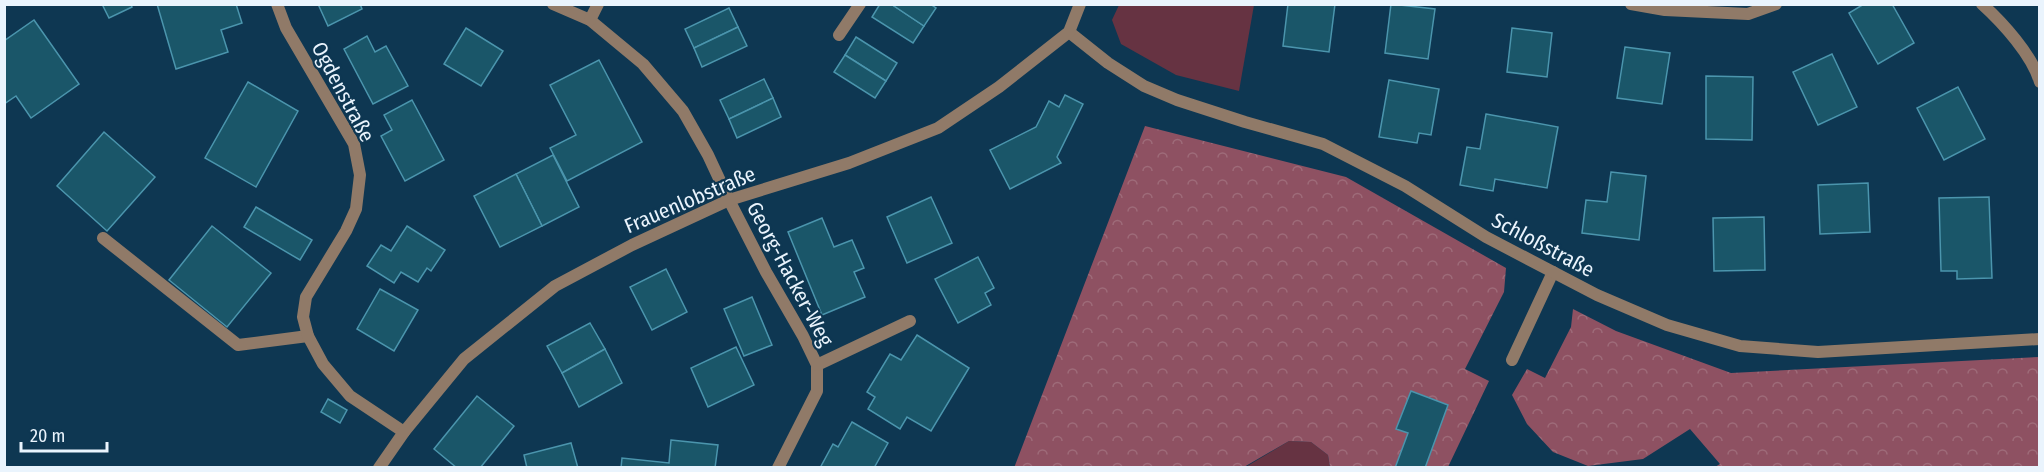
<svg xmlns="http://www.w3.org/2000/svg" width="2044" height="472" font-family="'Fira Sans Condensed',sans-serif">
  <defs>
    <pattern id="forest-crowns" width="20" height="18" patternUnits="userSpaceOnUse" patternTransform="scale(1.5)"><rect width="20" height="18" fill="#8e5162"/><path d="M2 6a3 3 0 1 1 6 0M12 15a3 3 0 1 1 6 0" fill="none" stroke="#9e6b79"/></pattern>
  </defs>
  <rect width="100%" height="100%" fill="#0e3752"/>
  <g fill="#663342">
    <polygon points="1119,5 1254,5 1239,91 1176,75 1121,44 1112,20"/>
    <polygon points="1289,441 1311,442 1328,455 1330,467 1244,468"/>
  </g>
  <g fill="url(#forest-crowns)">
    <polygon points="1145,126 1346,177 1506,268 1504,292 1465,369 1489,381 1448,467 1330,467 1328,455 1311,442 1289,441 1244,467 1014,468"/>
    <polygon points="1573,309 1616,331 1731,373 2039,357 2039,467 1715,467 1720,464 1690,429 1643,459 1588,466 1553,452 1527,424 1512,395 1527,369 1545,378 1571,327"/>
  </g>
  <g fill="#1a5669" stroke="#4b95ad" stroke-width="1.5">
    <polygon points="102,4 131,4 132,7 109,18"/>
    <polygon points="157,4 236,4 242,23 221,30 228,52 176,69"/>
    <polygon points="318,4 360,4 362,9 328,26"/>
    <polygon points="880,4 891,4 924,26 913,43 872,17"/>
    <polygon points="891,4 930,4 936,8 924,26"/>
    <polygon points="1288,4 1335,4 1329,52 1283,46"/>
    <polygon points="1391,4 1435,9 1428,59 1385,53"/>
    <polygon points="1864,4 1892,4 1914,43 1878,64 1849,13"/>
    <polygon points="729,8 738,27 694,48 685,29"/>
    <polygon points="34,20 79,84 31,118 16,96 4,104 4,41"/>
    <polygon points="738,27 747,46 702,67 694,48"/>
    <polygon points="466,28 503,51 481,86 444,64"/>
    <polygon points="1512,28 1552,33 1547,77 1507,72"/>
    <polygon points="367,36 375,52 386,46 408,86 373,104 344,49"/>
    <polygon points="856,37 897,63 886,81 845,55"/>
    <polygon points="1625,47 1670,53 1662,104 1617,98"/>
    <polygon points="1832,54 1857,107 1818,125 1793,72"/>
    <polygon points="845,55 886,81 875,98 834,72"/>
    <polygon points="599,60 642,142 567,181 550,148 576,135 550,85"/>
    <polygon points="1706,76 1753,77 1752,140 1706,139"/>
    <polygon points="764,79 773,98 729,119 720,100"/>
    <polygon points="1389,80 1439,89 1431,135 1419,133 1417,143 1379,137"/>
    <polygon points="248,82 298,111 256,187 205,158"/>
    <polygon points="1958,87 1985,139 1944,160 1917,108"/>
    <polygon points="1065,95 1083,104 1057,157 1061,163 1010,189 990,150 1036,127 1049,101 1059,107"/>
    <polygon points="773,98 781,117 737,138 729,119"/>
    <polygon points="412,100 444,160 405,181 381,136 392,130 384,115"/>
    <polygon points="1486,114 1558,127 1547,188 1495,179 1493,191 1460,185 1467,147 1480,149"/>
    <polygon points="104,132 155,177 107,231 57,186"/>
    <polygon points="553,155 579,207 542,226 516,174"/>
    <polygon points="1611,172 1646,176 1639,240 1582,233 1586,200 1607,202"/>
    <polygon points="516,174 542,226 500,247 474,196"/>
    <polygon points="1868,183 1870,232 1820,234 1818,185"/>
    <polygon points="931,197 952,243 907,263 887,217"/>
    <polygon points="1989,197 1992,278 1957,279 1957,271 1941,271 1939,198"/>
    <polygon points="256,207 312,240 300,260 244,227"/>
    <polygon points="1764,217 1765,270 1714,271 1713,218"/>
    <polygon points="822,218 834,247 852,240 864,268 854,272 865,297 822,315 788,232"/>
    <polygon points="212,226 271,273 227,327 169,280"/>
    <polygon points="407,226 445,250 431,271 427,268 418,282 401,272 394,283 367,266 381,245 391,251"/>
    <polygon points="978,257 994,288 985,293 991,305 958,323 935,279"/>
    <polygon points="666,269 687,312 652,330 630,287"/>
    <polygon points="380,289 418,310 394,351 357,329"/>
    <polygon points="752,297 772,345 744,356 724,309"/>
    <polygon points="590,323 605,349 562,373 547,346"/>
    <polygon points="917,335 969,368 931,431 907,417 900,429 868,409 875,397 867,392 890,354 901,360"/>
    <polygon points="736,347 754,385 708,407 691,368"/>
    <polygon points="605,349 622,383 579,407 562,373"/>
    <polygon points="1411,391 1448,405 1425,468 1395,468 1408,433 1396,429"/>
    <polygon points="477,396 514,426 480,468 457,468 434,449"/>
    <polygon points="328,399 347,410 340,423 321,412"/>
    <polygon points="852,422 888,443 874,468 820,468 833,444 838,447"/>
    <polygon points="671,440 718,445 715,468 621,468 622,458 669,463"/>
    <polygon points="571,443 578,468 527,468 524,455"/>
  </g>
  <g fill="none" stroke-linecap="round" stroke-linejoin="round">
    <g stroke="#907a68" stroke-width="12">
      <polyline points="839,35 860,4"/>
      <polyline points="103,238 238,345 308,336"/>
      <polyline points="1512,360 1553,272"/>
    </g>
    <g stroke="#907a68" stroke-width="12">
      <polyline points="277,4 286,28 354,144 360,175 356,209 346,231 306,297 303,317 308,336 323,364 350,396 404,432"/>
      <polyline points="553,4 590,20 643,64 683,111 708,155 729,200 766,272 803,336 817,365 817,391 778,468"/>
      <polyline points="1631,4 1665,10 1748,14 1776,4"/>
      <path d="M1982,4C2003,23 2032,55 2040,82"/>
      <polyline points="590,20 598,4"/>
      <polyline points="1069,32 1108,63 1144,86 1177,100 1245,122 1323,144 1405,186 1486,237 1597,295 1667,325 1740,346 1818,352 2040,339"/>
      <polyline points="817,365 910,321"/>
      <polyline points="379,468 404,432 464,359 555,286 632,245 729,200 849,163 938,128 999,87 1069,32 1080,4"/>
    </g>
  </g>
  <g text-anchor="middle" stroke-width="4.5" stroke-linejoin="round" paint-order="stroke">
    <g font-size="21" fill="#eaf4fd" stroke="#0e3752">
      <text transform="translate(343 92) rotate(62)" y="7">Ogdenstraße</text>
      <text transform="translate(690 200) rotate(-23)" y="7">Frauenlobstraße</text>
      <text transform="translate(1543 245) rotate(28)" y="7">Schloßstraße</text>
      <text transform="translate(790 274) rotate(62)" y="7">Georg-Hacker-Weg</text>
    </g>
  </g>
  <rect width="2044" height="472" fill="none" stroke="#eaf4fd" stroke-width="12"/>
  <path d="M21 442v9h86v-9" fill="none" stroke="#eaf4fd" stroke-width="3"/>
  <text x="30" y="442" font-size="18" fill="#eaf4fd" stroke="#0e3752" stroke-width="4.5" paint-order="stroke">20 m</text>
</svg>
